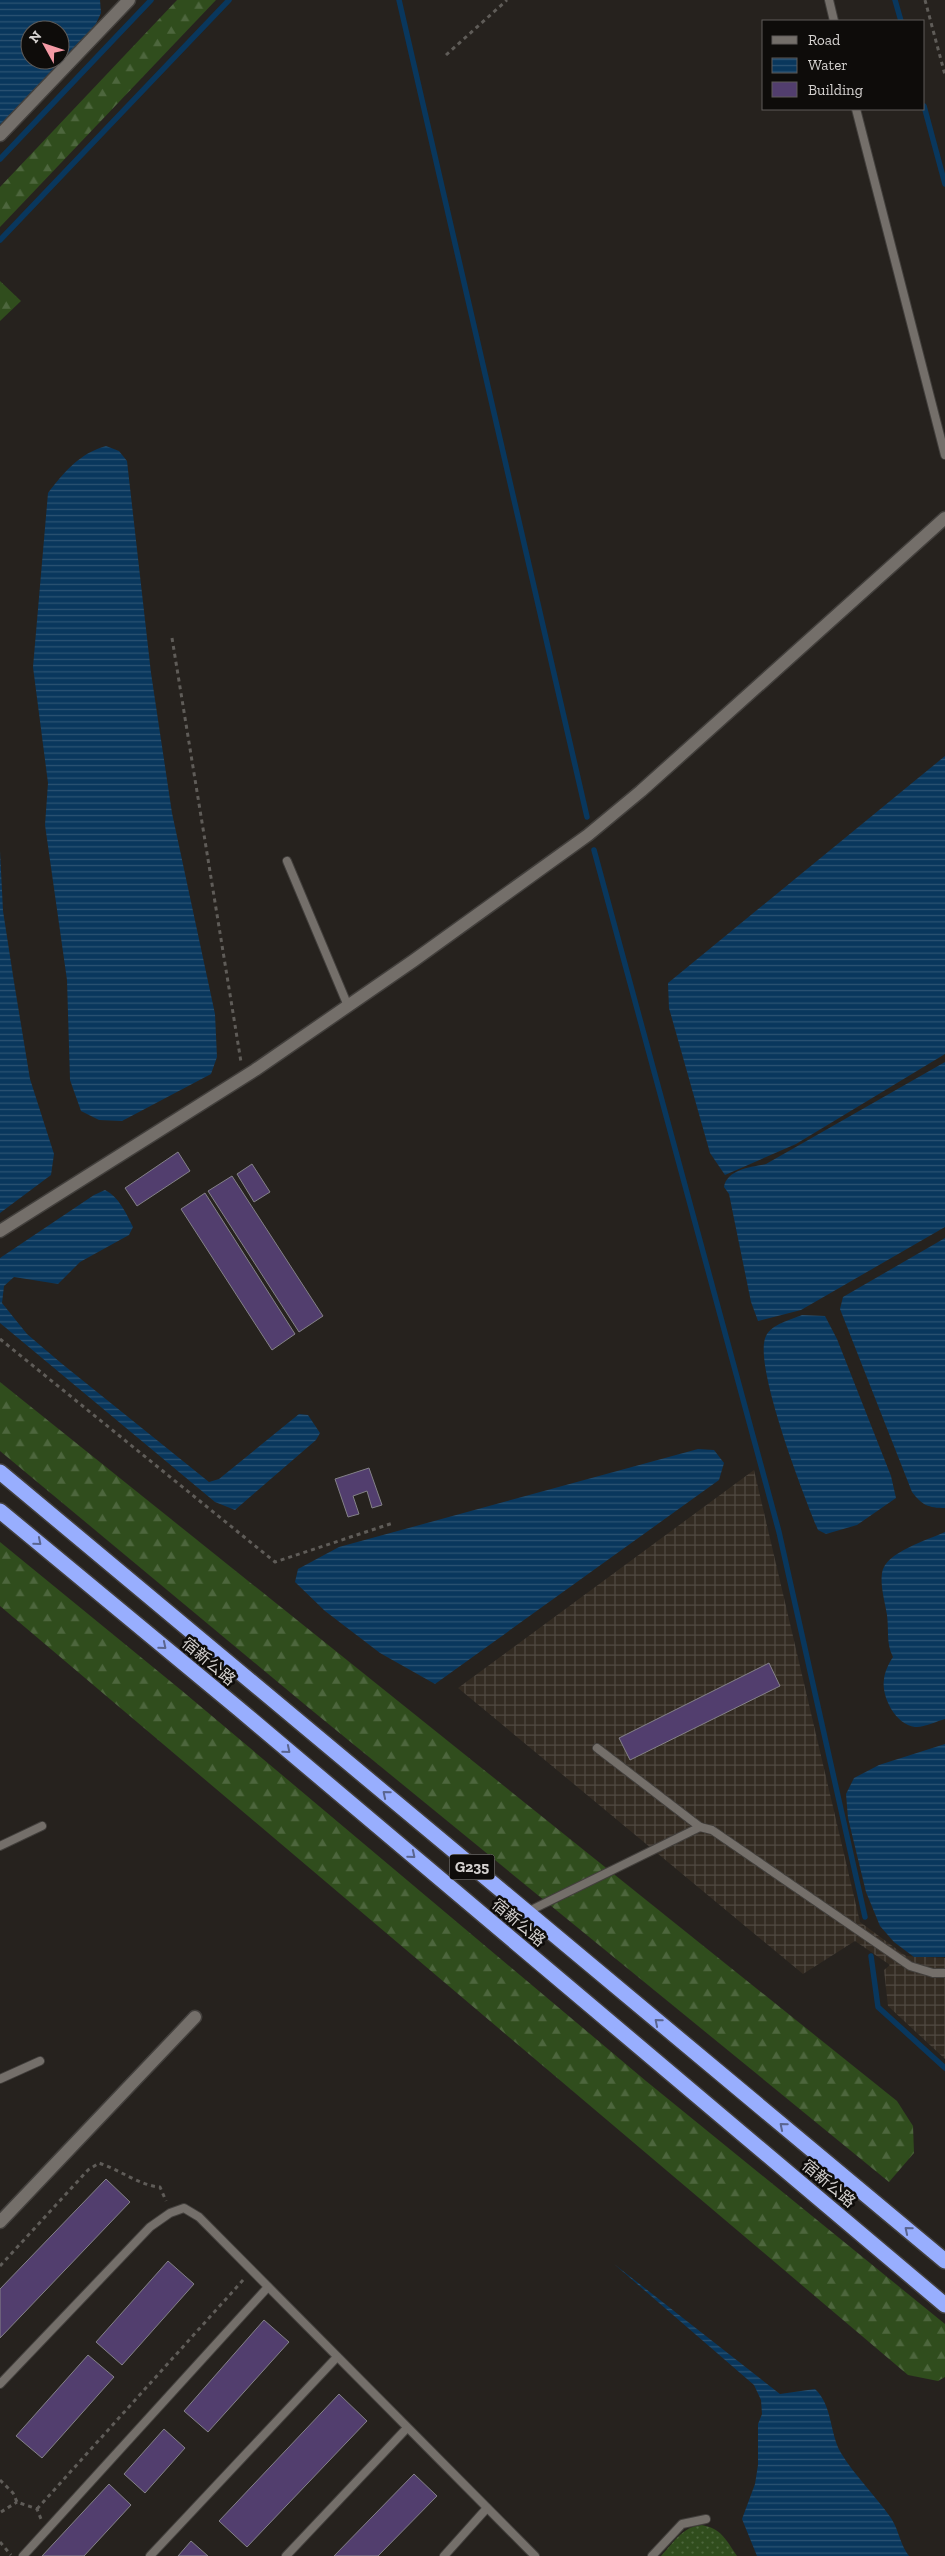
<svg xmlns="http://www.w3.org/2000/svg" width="945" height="2556" font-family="'Zilla Slab','Noto Sans SC',serif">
  <defs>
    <pattern id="industrial-grid" width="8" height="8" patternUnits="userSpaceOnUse" patternTransform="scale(1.25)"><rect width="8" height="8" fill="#332b22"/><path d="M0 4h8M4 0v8" fill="none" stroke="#504941"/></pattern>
    <pattern id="grass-dots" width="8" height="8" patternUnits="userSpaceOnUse" patternTransform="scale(1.25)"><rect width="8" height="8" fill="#304d1d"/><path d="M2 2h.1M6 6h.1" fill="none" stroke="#4d663d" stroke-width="1.8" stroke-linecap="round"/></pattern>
    <pattern id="forest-firs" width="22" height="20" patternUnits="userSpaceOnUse" patternTransform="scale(1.25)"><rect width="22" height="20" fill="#304d1d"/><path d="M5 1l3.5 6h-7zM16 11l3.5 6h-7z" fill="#4d663d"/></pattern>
    <pattern id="water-rules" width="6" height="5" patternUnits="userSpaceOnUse" patternTransform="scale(1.25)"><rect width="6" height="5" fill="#09375d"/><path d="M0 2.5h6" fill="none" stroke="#2c5373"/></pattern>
  </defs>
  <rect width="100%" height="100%" fill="#26221e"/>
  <polygon fill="url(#industrial-grid)" points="754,1470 860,1922 906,1956 945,1958 945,2059 888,2006 884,1970 890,1965 855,1941 803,1974 458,1688"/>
  <path fill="url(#grass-dots)" d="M702,2525C722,2529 726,2540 737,2556H661C673,2543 683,2526 702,2525Z"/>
  <g fill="url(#forest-firs)">
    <polygon points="177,0 216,0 0,227 0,187"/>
    <polygon points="0,281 21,301 0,321"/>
    <polygon points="0,1382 897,2101 913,2126 914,2153 889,2182 309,1708 0,1451"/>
    <polygon points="0,1542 181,1690 646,2081 945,2324 945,2377 938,2381 908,2375 0,1606"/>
  </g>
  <g fill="url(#water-rules)" fill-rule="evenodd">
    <path d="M0,0H100L101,13L93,30L0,128ZM30,30H60V60H30Z"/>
    <path d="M106,446L119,451L127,461L151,673L172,813L215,1014L217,1057L211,1074L122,1121L99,1120L81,1111L70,1080L67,980L45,825L48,783L33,667L48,493C64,472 80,453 106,446Z"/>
    <polygon points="945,756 945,1054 796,1144 725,1175 710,1153 669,1008 668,983"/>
    <polygon points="0,851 3,911 14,982 30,1079 54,1154 51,1175 0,1213"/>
    <path d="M945,1062V1227L801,1310L758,1321L751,1302L729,1194L724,1187C727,1169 751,1167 766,1164Z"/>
    <path d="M105,1190C119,1197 126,1213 133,1227L129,1235L80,1262L58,1284L14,1277L4,1286L2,1303L27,1334L61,1363L209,1482L219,1479L299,1414L308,1415L320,1433L316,1440L235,1510L215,1502L0,1323V1258L94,1195Z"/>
    <path d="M945,1238V1508C928,1508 922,1505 912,1492L840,1309L843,1297Z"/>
    <path d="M802,1315L825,1316L837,1339L891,1476L896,1498L857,1525L826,1534L818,1530C805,1499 752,1363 766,1336C772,1324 790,1320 802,1315Z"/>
    <polygon points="698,1449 714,1450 724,1463 719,1480 435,1684 380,1653 325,1611 295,1582 298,1569 339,1547"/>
    <path d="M945,1532V1719C937,1721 923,1728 915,1727C896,1725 881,1697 884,1679C885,1671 889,1663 893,1657C886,1644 889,1630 887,1615C885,1602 880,1586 882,1573C885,1552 928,1540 945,1532Z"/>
    <polygon points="945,1744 945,1957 914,1957 894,1942 880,1926 866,1892 848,1818 846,1794 854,1778 879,1765"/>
    <path d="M614,2264L780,2394L815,2389C833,2406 829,2432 841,2453C855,2476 875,2495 891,2518C899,2530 900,2545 909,2556H757L742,2519L755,2484L758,2465V2424L762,2414L761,2400L754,2385Z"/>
  </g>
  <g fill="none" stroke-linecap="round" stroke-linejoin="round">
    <g stroke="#09375d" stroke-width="5.5">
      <polyline points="399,0 587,817"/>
      <polyline points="895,0 901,21"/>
      <polyline points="924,106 945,184"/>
      <polyline points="0,159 151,0"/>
      <polyline points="0,240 229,0"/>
      <polyline points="594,850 779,1532 865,1917"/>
      <polyline points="871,1956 878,2007 945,2068"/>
    </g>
  </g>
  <g fill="#523e6e" stroke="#848288">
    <polygon points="178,1152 190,1171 137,1206 125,1188"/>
    <polygon points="252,1164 270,1192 254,1202 237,1174"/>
    <polygon points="232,1176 323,1316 299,1332 208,1191"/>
    <polygon points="205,1193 295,1334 272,1350 181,1209"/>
    <polygon points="369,1468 382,1505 372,1508 367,1491 353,1496 359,1514 348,1517 335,1479"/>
    <polygon points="769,1663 780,1686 630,1760 619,1738"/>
    <polygon points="106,2179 130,2202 0,2338 0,2289"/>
    <polygon points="168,2261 194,2284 122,2365 96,2342"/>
    <polygon points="264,2320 289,2342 208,2432 184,2411"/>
    <polygon points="88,2355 114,2377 42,2458 16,2436"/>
    <polygon points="339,2394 367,2421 247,2547 219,2521"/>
    <polygon points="164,2429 185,2448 145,2493 124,2474"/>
    <polygon points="414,2474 437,2496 378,2556 334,2556"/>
    <polygon points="109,2484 131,2505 84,2556 42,2556"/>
    <polygon points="191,2541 208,2556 178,2556"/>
  </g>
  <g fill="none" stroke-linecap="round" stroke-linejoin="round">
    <g stroke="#423f3c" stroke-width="10">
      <g id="lane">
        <polyline points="829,0 834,21"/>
        <polyline points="856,109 945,455"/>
        <polyline points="287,861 348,1006"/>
        <polyline points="597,1748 700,1827 712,1830 910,1966 933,1973 945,1973"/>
        <polyline points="0,1846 42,1826"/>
        <polyline points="527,1912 700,1827"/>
        <polyline points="0,2079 40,2061"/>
        <polyline points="0,2384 150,2227 170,2213 184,2208 199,2217 535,2556"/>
        <polyline points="23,2556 268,2287"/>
        <polyline points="150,2556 337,2357"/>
        <polyline points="286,2556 407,2428"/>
        <polyline points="444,2556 487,2508"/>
        <polyline points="652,2556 682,2524 706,2519"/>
      </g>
    </g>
    <g stroke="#423f3c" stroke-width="15">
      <g id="street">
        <polyline points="0,135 129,0"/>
        <polyline points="0,1231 255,1070 413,961 588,835 641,791 945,518"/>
        <polyline points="0,2222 195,2017"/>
      </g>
    </g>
    <g stroke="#423f3c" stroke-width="18">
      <g id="highway">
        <polyline points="0,1472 945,2261"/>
        <polyline points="0,1511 239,1709 945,2305"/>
      </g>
    </g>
    <g stroke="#5f5c58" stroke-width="3" stroke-dasharray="4 4" stroke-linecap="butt">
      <polyline points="925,0 945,75"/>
      <polyline points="446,55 507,0"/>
      <polyline points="172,638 241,1062"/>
      <polyline points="0,1339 275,1562 393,1523"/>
      <path d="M0,2266L88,2170L99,2163C120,2170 141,2186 160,2187L166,2201"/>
      <polyline points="0,2480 13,2493 17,2502 37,2509 41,2519"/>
      <polyline points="37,2509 244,2279"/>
      <polyline points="1,2512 17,2502"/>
      <polyline points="0,2542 11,2555"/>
    </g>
    <use href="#lane" stroke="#746f6a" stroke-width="8"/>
    <use href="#street" stroke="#746f6a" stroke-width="12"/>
    <use href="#highway" stroke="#98aefe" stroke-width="15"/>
  </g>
  <defs><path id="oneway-chevron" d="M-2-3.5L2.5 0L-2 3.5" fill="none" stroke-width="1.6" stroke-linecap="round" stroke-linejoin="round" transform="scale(1.25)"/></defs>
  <g stroke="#5a6590">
    <use href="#oneway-chevron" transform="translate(38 1542) rotate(40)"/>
    <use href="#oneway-chevron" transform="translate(163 1646) rotate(40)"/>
    <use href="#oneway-chevron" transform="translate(287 1750) rotate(40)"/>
    <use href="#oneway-chevron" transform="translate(386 1794) rotate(-140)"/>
    <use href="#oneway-chevron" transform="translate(412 1855) rotate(40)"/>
    <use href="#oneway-chevron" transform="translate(658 2022) rotate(-140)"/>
    <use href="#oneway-chevron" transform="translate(783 2126) rotate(-140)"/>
    <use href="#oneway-chevron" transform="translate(908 2230) rotate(-140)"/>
  </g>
  <g text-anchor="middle" stroke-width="5" stroke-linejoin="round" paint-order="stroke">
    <rect fill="#0e0c0a" stroke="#999795" stroke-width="1" x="449.5" y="1854.5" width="45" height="25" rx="4"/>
    <g font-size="15" font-weight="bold" fill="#d5d2d0">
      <text x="472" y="1872">G235</text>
    </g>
    <g font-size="16" fill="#d5d2d0" stroke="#0e0c0a">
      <text transform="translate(209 1661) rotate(40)" y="6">宿新公路</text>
      <text transform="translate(519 1922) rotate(40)" y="6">宿新公路</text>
      <text transform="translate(829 2183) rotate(40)" y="6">宿新公路</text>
    </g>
  </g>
  <rect x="762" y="20" width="162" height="90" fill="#0e0c0a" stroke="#5e5b59"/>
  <rect x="772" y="36" width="25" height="8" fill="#746f6a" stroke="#5e5b59"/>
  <text x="808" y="45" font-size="15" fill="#d5d2d0">Road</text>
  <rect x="772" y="58" width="25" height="15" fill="url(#water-rules)" stroke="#5e5b59"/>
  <text x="808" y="70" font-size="15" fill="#d5d2d0">Water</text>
  <rect x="772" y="82" width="25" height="15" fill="#523e6e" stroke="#5e5b59"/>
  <text x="808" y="95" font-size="15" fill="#d5d2d0">Building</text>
  <g transform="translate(45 45) rotate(310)"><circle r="24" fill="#0e0c0a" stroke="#5e5b59"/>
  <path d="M0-4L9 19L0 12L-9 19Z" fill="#f49aa5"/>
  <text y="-8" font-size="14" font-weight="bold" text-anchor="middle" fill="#d5d2d0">N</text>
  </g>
</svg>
